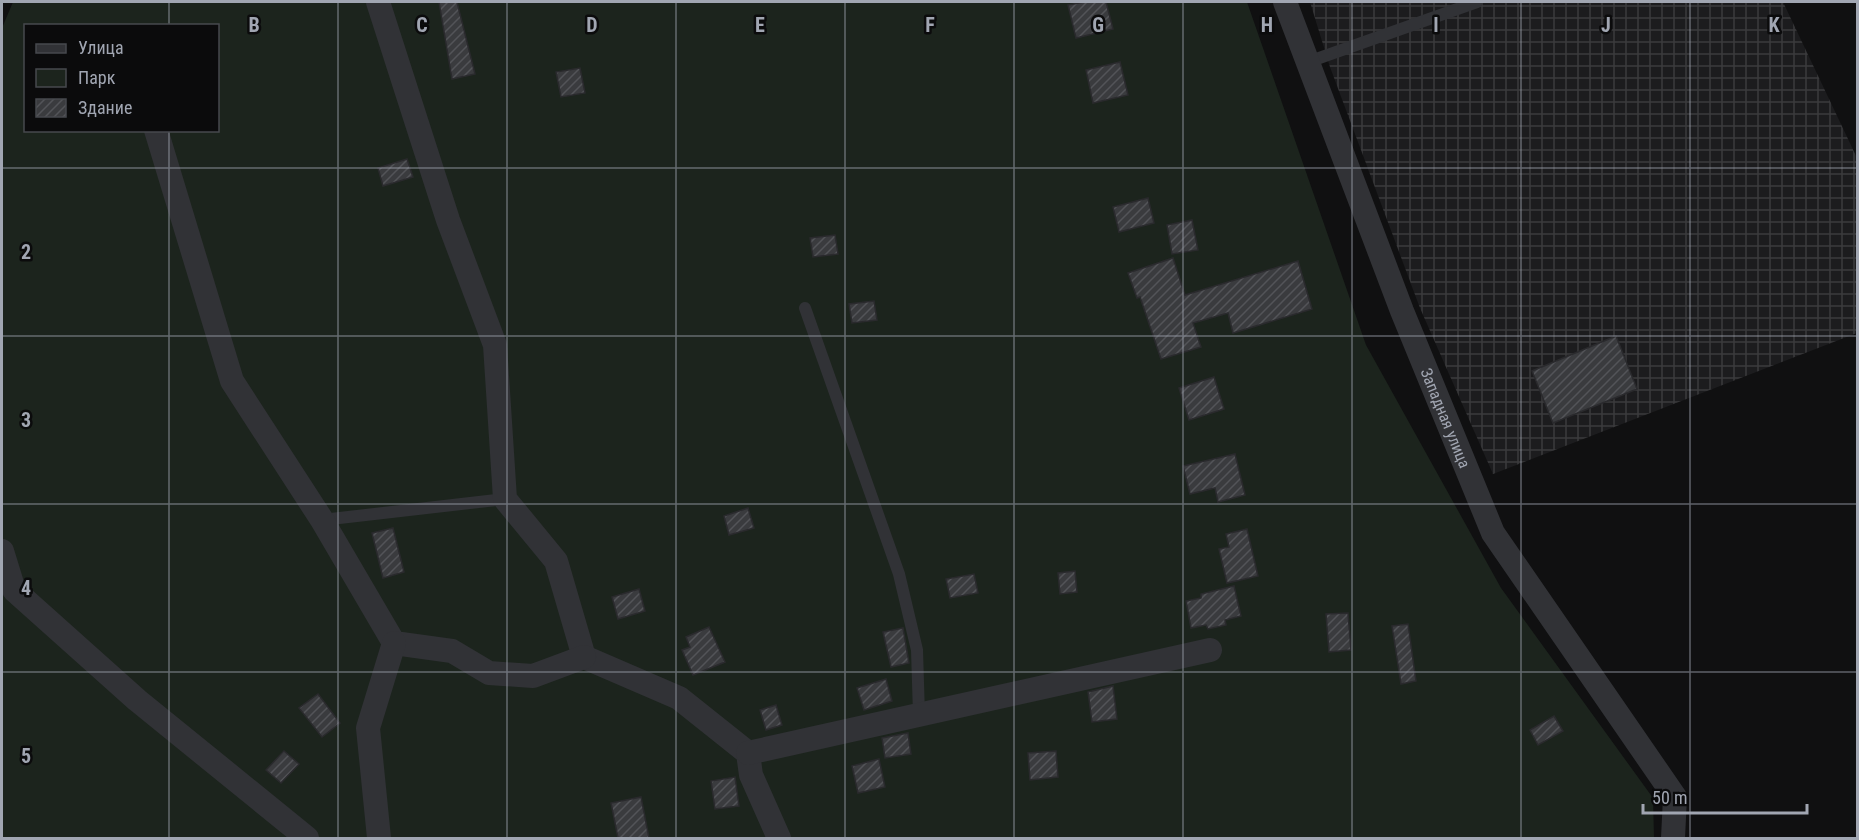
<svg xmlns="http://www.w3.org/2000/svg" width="1859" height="840" font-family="'Roboto Condensed',sans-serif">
  <defs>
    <pattern id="industrial-grid" width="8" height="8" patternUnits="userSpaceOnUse" patternTransform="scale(1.5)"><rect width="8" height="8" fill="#1c1c1e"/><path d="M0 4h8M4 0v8" fill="none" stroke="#3a3a3c"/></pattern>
    <pattern id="building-hatch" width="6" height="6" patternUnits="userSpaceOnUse" patternTransform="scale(1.5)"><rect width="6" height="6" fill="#3a3b3e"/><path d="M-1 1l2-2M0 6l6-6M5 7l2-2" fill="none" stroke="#535458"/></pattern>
  </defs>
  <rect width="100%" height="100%" fill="#101011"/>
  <polygon fill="url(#industrial-grid)" points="1310,2 1783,2 1857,158 1857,333 1493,474 1420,308 1330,67"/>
  <path fill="#1c241d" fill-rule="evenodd" d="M13,2H1247L1366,345L1501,588L1653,798L1654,838H2V28ZM26,26H218V130H26Z"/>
  <g fill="url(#building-hatch)" stroke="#2a2a2d" stroke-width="1.5">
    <polygon points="439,2 457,2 475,74 452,79"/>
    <polygon points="1084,2 1106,2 1113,29 1076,38 1068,5"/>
    <polygon points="1120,62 1128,95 1093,103 1086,70"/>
    <polygon points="580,68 585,93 561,97 556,72"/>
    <polygon points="407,159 413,177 383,186 378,168"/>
    <polygon points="1148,198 1154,223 1119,232 1113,207"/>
    <polygon points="1192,220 1198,250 1172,254 1167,225"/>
    <polygon points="835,235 838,254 813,257 810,238"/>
    <polygon points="1173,258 1185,295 1298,261 1312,309 1233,333 1228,313 1193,323 1201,347 1161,359 1140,297 1137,298 1128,273"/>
    <polygon points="874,301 877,320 852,323 849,304"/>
    <polygon points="1616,336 1637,389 1553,423 1532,371"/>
    <polygon points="1214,377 1224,409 1189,420 1179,388"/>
    <polygon points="1235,454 1245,495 1218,502 1215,488 1190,494 1183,466"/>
    <polygon points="748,508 754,528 729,535 724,516"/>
    <polygon points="393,528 404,572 383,578 372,533"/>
    <polygon points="1247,529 1258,576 1227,583 1219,549 1229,547 1226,534"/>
    <polygon points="1075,571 1077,592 1060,594 1058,573"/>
    <polygon points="974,574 978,593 950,598 946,579"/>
    <polygon points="1234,586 1241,616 1225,620 1226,625 1208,629 1206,625 1191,628 1186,601 1201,598 1201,594"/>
    <polygon points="639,589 645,611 618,619 612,597"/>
    <polygon points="1348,613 1351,650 1329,652 1326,614"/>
    <polygon points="1408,624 1416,681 1401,684 1392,626"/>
    <polygon points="709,627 725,662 693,675 682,650 690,647 686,637"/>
    <polygon points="903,628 909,663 891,667 883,632"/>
    <polygon points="886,679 892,701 864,710 857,688"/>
    <polygon points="1113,686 1117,719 1092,722 1088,692"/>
    <polygon points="318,694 340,723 322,737 299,708"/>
    <polygon points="776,705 782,725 766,730 760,710"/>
    <polygon points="1554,716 1563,731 1538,745 1530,730"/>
    <polygon points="908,733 911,754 885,758 882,738"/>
    <polygon points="284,751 299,764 281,783 266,770"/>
    <polygon points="1056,751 1058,777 1030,780 1028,753"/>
    <polygon points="879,759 885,787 858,793 852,766"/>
    <polygon points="735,777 739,806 715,809 711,781"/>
    <polygon points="641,797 649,838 618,838 611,803"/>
  </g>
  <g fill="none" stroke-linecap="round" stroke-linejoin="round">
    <g stroke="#313236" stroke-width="12">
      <polyline points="1308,62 1477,2"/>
      <polyline points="805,308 899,574 917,650 919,715"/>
      <polyline points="322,520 505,499"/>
    </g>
    <g stroke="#313236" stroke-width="24">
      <polyline points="378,2 448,220 495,345 505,499 556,561 584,657 679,698 748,753 751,775 779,838"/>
      <path id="s1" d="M1285,2L1402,311L1493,533L1675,797L1673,838"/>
      <polyline points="156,130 232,381 322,520 394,643 452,651 489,673 533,676 584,657"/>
      <polyline points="2,551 14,590 137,700 307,838"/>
      <polyline points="748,753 1210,650"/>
      <polyline points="379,838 368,728 394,643"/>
    </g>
  </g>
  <path fill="none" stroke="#a1a6b2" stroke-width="1.5" stroke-opacity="0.55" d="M169,2V26M338,2V838M507,2V838M676,2V838M845,2V838M1014,2V838M1183,2V838M1352,2V838M1521,2V838M1690,2V838M169,130V838M2,168H1858M2,336H1858M2,504H1858M2,672H1858"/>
  <g text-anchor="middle" stroke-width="5" stroke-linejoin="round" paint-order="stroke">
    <g font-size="16" fill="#a1a6b2" stroke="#0b0b0c">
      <text dy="6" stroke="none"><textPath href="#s1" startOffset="446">Западная улица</textPath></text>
    </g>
  </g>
  <g font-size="20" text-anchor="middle" font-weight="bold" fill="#a1a6b2" stroke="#0b0b0c" stroke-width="5" stroke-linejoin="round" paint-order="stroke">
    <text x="254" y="32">B</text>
    <text x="422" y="32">C</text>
    <text x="592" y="32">D</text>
    <text x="760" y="32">E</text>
    <text x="930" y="32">F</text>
    <text x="1098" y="32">G</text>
    <text x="1267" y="32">H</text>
    <text x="1436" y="32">I</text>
    <text x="1606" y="32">J</text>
    <text x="1774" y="32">K</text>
    <text x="26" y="259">2</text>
    <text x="26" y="427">3</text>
    <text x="26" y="595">4</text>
    <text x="26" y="763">5</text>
  </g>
  <rect width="1859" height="840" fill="none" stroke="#a1a6b2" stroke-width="6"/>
  <rect x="24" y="24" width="195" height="108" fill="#0b0b0c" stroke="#47494e" stroke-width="1.5"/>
  <rect x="36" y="44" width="30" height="9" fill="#313236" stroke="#47494e" stroke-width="1.5"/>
  <text x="78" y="54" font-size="18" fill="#a1a6b2">Улица</text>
  <rect x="36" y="69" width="30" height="18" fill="#1c241d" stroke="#47494e" stroke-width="1.5"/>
  <text x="78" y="84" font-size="18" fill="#a1a6b2">Парк</text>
  <rect x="36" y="99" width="30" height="18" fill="url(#building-hatch)" stroke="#47494e" stroke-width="1.5"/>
  <text x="78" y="114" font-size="18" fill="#a1a6b2">Здание</text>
  <path d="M1643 804v9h164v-9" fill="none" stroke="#a1a6b2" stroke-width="3"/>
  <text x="1652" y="804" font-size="18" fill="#a1a6b2" stroke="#0b0b0c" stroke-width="4.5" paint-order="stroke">50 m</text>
</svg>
